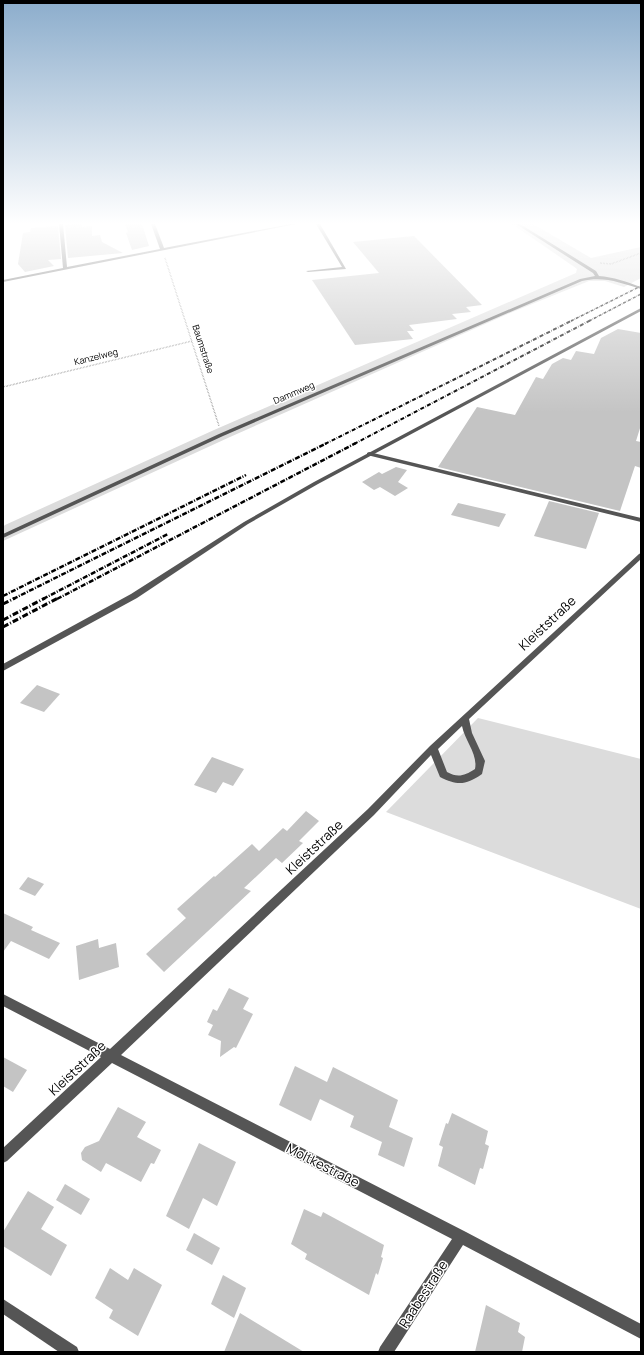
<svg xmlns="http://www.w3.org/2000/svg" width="644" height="1355" font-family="Manrope,sans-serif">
  <rect width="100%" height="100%" fill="#fff"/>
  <g fill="#dcdcdc">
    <polygon points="512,224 533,224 591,258 641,247 641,278 624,287 605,281 589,281 510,313 230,437 3,541 3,527 5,525 214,430 576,273 577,269 573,266"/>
    <polygon points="478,718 641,759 641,909 386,812"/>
  </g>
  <g fill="#c4c4c4">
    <polygon points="82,224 82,227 92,226 92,236 100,235 102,242 123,253 68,258 65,225"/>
    <polygon points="125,224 142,224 149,246 132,250 126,233 128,232"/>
    <polygon points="58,226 61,259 48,260 54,266 25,272 18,264 23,233 30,232 31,228"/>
    <polygon points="414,236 482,305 466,307 471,312 452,314 457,319 409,325 414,331 407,331 413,339 355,345 312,280 379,273 353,242"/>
    <polygon points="618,329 641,333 641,425 636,441 641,442 641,468 635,466 620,511 438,467 477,407 515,415 536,377 543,379 552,364 563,358 571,360 576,351 594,354 601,338"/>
    <polygon points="396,467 407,470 398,482 408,488 395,496 380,487 374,490 362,482 379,472 382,474"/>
    <polygon points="549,501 599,513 586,549 534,536"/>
    <polygon points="458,503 506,514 499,527 451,515"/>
    <polygon points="37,685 60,694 44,712 20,703"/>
    <polygon points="212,757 244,769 233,786 223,782 216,793 194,785"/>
    <polygon points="306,811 319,821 299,841 303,843 282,863 276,858 244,888 251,891 164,972 146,954 186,918 177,909 214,876 215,877 252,844 259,851 283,828 287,831"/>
    <polygon points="28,877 44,884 35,896 19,889"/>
    <polygon points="3,913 33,927 31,930 60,943 49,959 11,941 3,952"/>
    <polygon points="98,939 99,948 116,943 119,967 79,980 76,946"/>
    <polygon points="229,988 249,998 243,1009 253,1014 236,1048 234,1047 220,1057 221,1041 208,1035 213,1025 207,1022 213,1009 217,1011"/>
    <polygon points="3,1057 27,1070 13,1092 3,1086"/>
    <polygon points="295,1066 327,1082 333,1067 398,1100 389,1127 413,1138 404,1167 378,1155 382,1142 350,1127 354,1116 320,1099 311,1121 279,1105"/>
    <polygon points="118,1107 146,1122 137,1137 161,1150 154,1164 151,1163 141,1182 106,1163 101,1172 82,1160 81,1153 85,1147 99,1141"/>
    <polygon points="452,1113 488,1131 485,1144 489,1146 483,1169 480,1168 475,1185 438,1166 443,1147 439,1145 446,1123 448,1124"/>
    <polygon points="199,1143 236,1162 217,1206 203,1198 189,1229 166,1216"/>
    <polygon points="65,1184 90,1199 81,1215 56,1200"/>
    <polygon points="28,1191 54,1207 41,1229 67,1245 51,1276 3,1246 3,1232"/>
    <polygon points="304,1209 321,1217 323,1212 384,1245 381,1257 383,1258 378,1275 376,1273 369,1295 305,1259 307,1254 291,1244"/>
    <polygon points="194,1233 220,1248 212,1265 186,1250"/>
    <polygon points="110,1268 128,1280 134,1268 162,1285 138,1336 109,1318 113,1310 95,1298"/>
    <polygon points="223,1275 246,1288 234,1318 211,1304"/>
    <polygon points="486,1305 520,1323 518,1332 525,1337 522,1352 475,1352"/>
    <polygon points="240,1313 304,1352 224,1352"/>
  </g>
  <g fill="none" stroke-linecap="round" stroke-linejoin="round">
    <g stroke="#777" stroke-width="1.5" stroke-dasharray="0.5 1" stroke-linecap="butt">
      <polyline points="165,258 219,426"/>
      <polyline points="600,263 611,264 641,253"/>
      <polyline points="3,387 192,341"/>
    </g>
    <g fill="#555" fill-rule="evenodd">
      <polygon points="316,224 320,224 346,269 308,272 306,271 342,267"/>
      <polygon points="369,452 641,518 641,522 367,455 367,453"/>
    </g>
    <g fill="#555" fill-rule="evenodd">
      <polygon points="59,224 63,224 67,267 160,249 151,224 155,224 164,248 291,224 296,224 3,282 3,280 63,268"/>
      <path d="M516,224H520L596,271L599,276C613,277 627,282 641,287V289C621,283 604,276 582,281L223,436L3,538V534L219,434L580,279L595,276L593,273Z"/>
      <polygon points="641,308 641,311 318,484 248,524 137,598 3,671 3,664 131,594 244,522 314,482"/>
      <path d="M641,553V559L469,719L472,733L485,761L482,774C466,785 458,786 440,777L431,755L374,815L121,1055L466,1232L641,1324V1339L463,1245L394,1352H378L380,1347L452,1239L112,1063L7,1161L3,1163V1148L101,1057L3,1006V994L110,1049L368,809L430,746L639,554ZM462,726C465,741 478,754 475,769C464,776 458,778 447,772L438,749Z"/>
      <polygon points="3,1299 77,1347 79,1352 59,1352 3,1314"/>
    </g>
    <g stroke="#000" stroke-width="1.5" stroke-dasharray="3 1 0.5 1" stroke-linecap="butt">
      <polyline points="571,321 641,286"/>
      <polyline points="589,321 641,294"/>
    </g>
    <g stroke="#000" stroke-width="2" stroke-dasharray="4 1.5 0.5 1.5" stroke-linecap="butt">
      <polyline points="325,444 573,320"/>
      <polyline points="354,444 591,320"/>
    </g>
    <g stroke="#000" stroke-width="2.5" stroke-dasharray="5 1.5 1 1.5" stroke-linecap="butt">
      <polyline points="3,596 246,475"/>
      <polyline points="13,599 327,443"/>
      <polyline points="43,599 168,534"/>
      <polyline points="57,599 356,443"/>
    </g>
    <g stroke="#000" stroke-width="3" stroke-dasharray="6 2 1 2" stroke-linecap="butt">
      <polyline points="3,604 15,598"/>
      <polyline points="3,620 45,598"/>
      <polyline points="3,627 58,598"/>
    </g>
  </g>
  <linearGradient id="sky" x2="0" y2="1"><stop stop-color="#8cadcc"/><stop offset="0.54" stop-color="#fff"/><stop offset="1" stop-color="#fff" stop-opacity="0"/></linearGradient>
  <rect width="644" height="413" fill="url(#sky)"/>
  <g text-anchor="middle" stroke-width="3" stroke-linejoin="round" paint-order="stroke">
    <g font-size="9" fill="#000" stroke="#fff">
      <text transform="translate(203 349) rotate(72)" y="3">Baumstraße</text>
      <text transform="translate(96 357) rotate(-14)" y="3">Kanzelweg</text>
      <text transform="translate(294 393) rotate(-23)" y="3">Dammweg</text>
    </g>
    <g font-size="13" fill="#000" stroke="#fff">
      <text transform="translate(547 623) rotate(-43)" y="5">Kleiststraße</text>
      <text transform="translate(314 847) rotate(-43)" y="5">Kleiststraße</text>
      <text transform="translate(77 1068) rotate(-43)" y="5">Kleiststraße</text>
      <text transform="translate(323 1165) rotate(27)" y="5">Moltkestraße</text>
      <text transform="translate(423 1294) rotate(-57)" y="5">Raabestraße</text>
    </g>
  </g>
  <rect width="644" height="1355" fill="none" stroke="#000000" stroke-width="8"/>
</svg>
